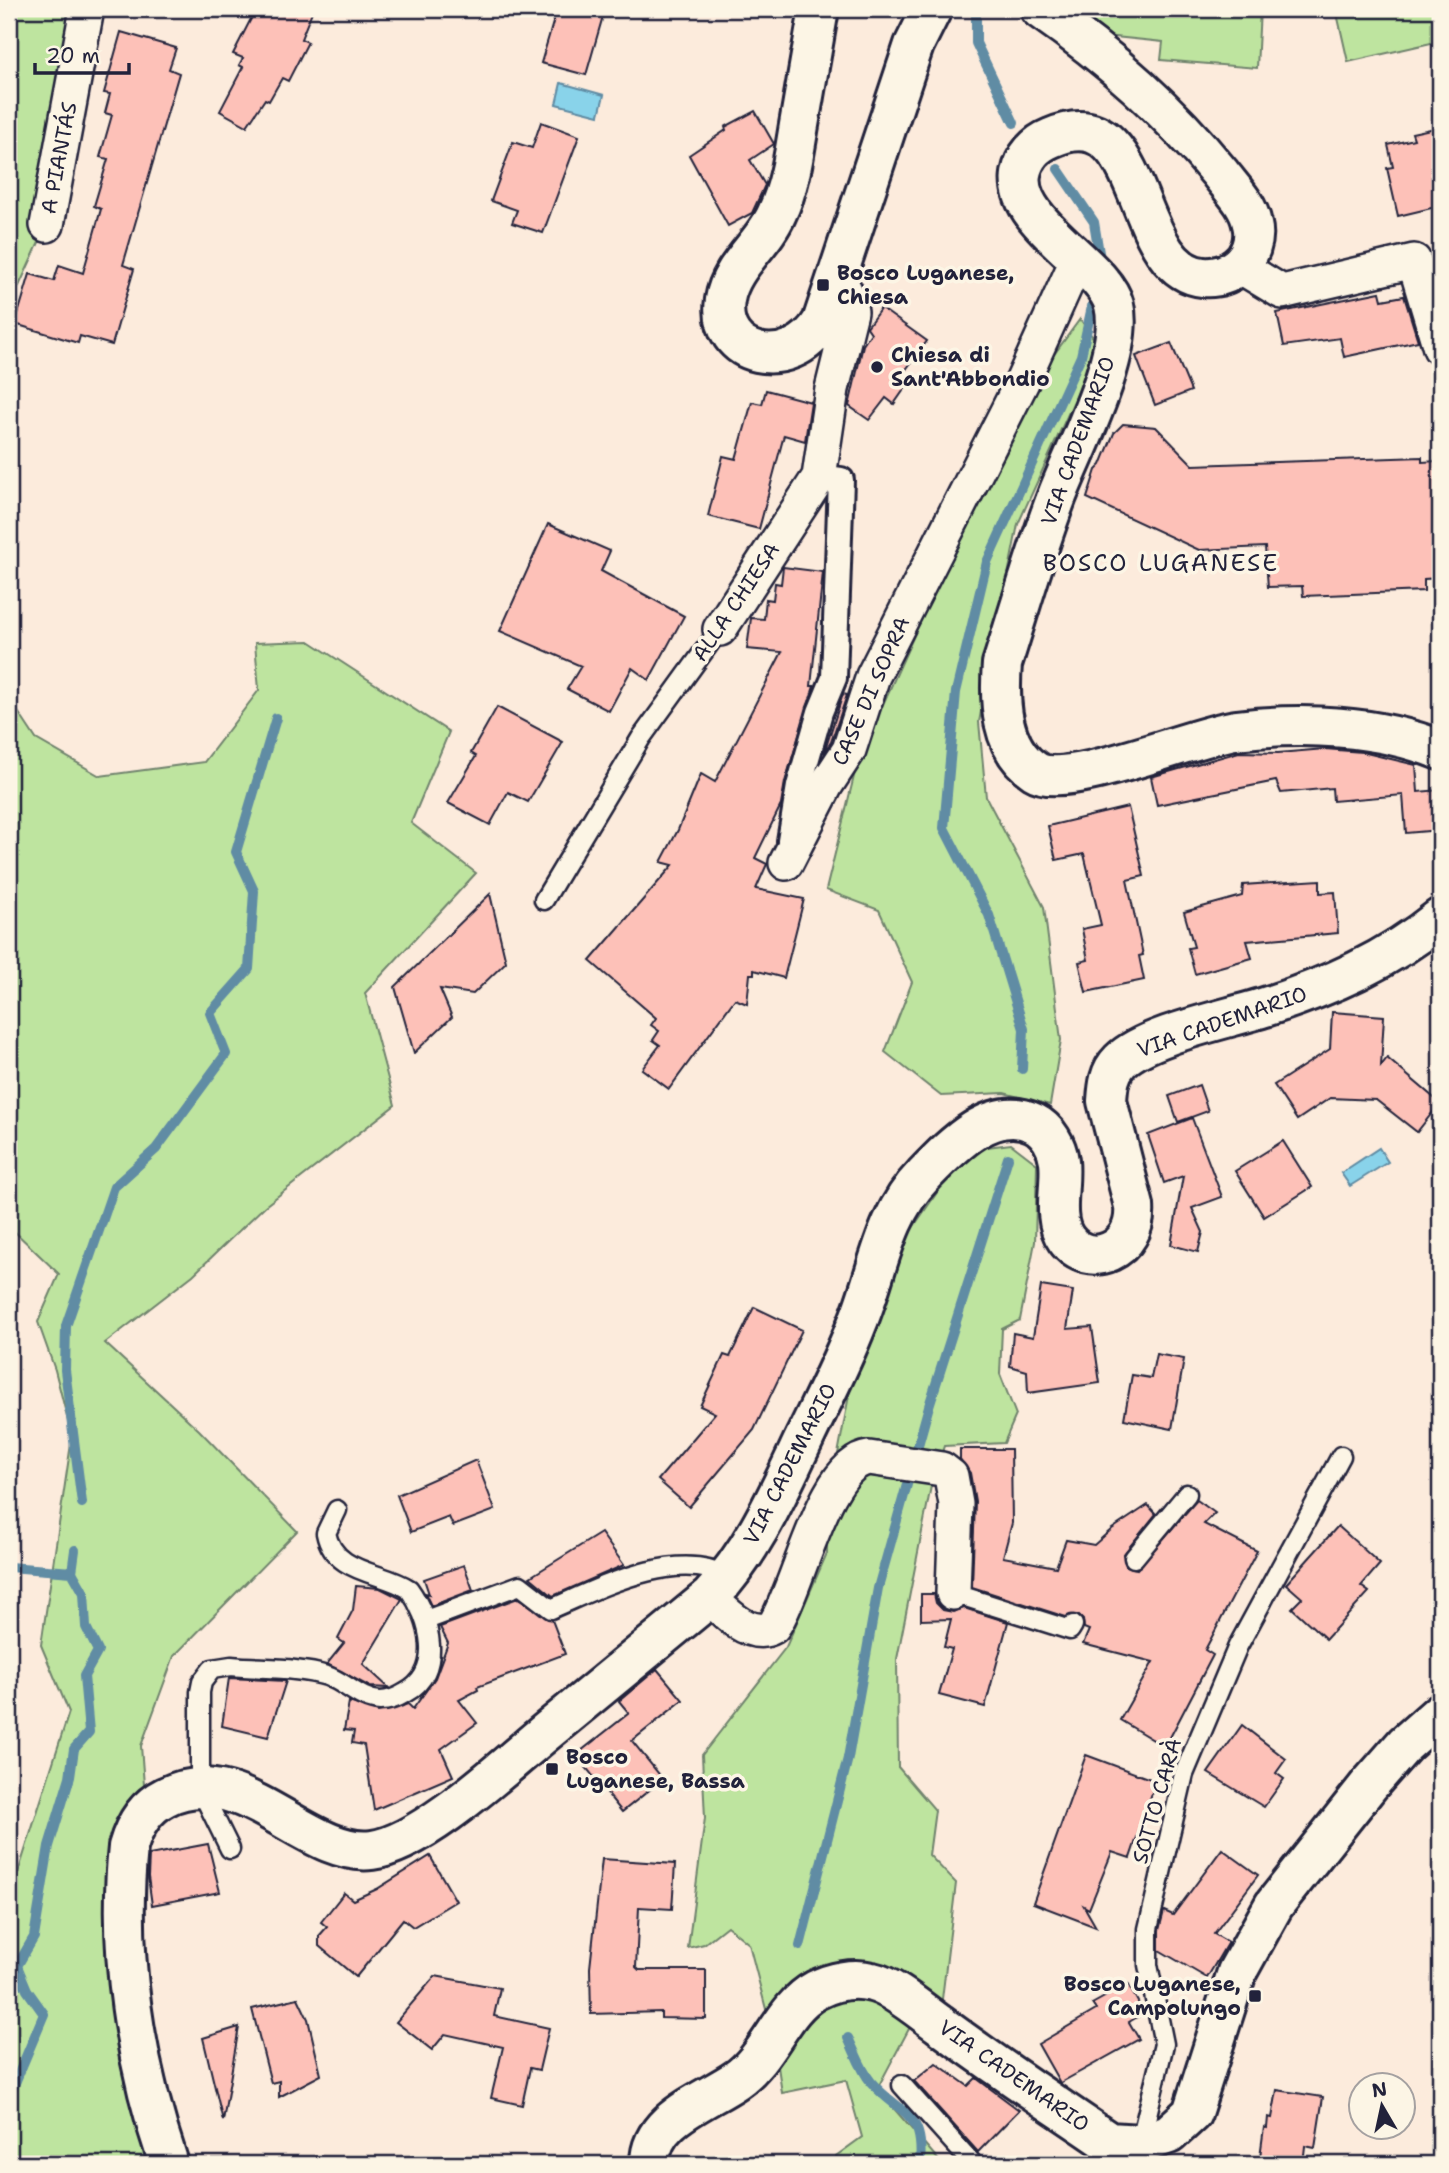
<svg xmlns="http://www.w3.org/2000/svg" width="1449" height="2173" font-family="'Shantell Sans',sans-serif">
  <rect width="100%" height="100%" fill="#fcebdc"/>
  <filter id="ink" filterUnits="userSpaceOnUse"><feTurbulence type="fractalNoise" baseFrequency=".0143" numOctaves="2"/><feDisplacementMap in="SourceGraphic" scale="14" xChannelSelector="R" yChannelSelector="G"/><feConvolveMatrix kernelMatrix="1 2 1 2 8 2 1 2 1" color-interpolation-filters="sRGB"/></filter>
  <g filter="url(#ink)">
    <g fill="#bee49f" stroke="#70836d" stroke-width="2">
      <polygon points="9,9 87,9 47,225 13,299 9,319"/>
      <polygon points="1065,9 1260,9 1257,68 1161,60 1163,42 1105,36"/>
      <polygon points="1336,9 1440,9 1440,41 1348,62"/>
      <polygon points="1080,319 1099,346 1018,524 979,722 986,797 1044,907 1061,1040 1050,1105 1004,1093 941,1096 885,1052 912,982 879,910 826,890 858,760 1000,444 1031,386"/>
      <polygon points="309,641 449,732 411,823 476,873 365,993 395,1105 265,1206 193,1275 105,1343 199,1430 297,1531 174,1656 141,1746 146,1811 130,1837 169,2164 9,2164 9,1901 69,1712 41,1645 72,1437 55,1370 38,1322 59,1274 14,1231 9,1230 9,698 36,739 100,776 204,762 259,690 255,643"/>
      <polygon points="1011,1144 1037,1164 1035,1242 1020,1320 1002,1329 1000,1374 1016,1415 1004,1443 944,1446 931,1486 897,1659 898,1767 935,1810 929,1855 956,1883 939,2024 919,2010 877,2089 942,2164 838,2164 836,2156 862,2137 846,2080 782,2093 774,2040 749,1944 727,1926 704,1944 688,1948 705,1818 702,1755 786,1647 827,1553 827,1513 852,1379 903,1242 945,1181 979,1148"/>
    </g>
    <g fill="#89d3ea" stroke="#608ca4" stroke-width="2">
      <polygon points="561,83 604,95 599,115 556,104"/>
      <polygon points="1379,1148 1388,1162 1350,1186 1341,1173"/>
    </g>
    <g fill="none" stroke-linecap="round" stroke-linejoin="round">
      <g stroke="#608ca4" stroke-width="10">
        <polyline points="976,11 976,43 1014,123"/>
        <polyline points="1058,169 1094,222 1101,265"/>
        <polyline points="1022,1069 1024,1029 989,915 944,828 956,692 987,562 1081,356 1095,293"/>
        <polyline points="82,1503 65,1370 66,1326 114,1187 156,1149 226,1054 210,1013 249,969 254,891 236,852 276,718"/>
        <polyline points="9,1567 72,1572 84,1593 86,1627 98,1651 84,1676 89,1732 74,1749 70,1777 49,1846 34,1937 17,1966 27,1990 44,2014 9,2097"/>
        <polyline points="72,1572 75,1550"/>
        <polyline points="800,1946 848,1758 878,1588 929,1406 1008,1158"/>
        <path d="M848,2038C855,2052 861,2070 871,2082C899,2115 925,2110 920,2164"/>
      </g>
    </g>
    <g fill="#fdc1b8" stroke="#22223b" stroke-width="2">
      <polygon points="256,9 313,9 301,39 308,42 288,81 282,78 269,101 265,99 247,126 220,111 243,67 239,65 243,58 233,54"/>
      <polygon points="557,9 605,9 586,75 541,63"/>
      <polygon points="121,32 176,48 169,69 179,73 123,265 134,269 112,345 80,336 78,343 15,324 30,274 54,281 59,265 83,273 101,209 94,206 108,159 100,157 112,115 105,113 110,94 104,93"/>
      <polygon points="755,111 774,144 750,160 765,185 752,213 728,226 689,155 726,130 725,127"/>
      <polygon points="541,122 579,136 543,233 512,223 517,210 491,201 513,142 532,148"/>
      <polygon points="1440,127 1440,206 1398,216 1387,168 1393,167 1388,145 1414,139 1412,133"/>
      <polygon points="1380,292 1382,300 1404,296 1418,341 1344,357 1340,338 1284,346 1277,313"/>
      <polygon points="881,308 927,341 902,375 910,381 894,404 886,398 869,420 849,406 863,345 871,333 867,327"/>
      <polygon points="1171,343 1191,391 1155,405 1136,356"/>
      <polygon points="766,390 811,402 805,441 784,435 759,529 708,516 723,456 736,459 752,402 762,404"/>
      <polygon points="1123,424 1156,427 1193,465 1422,457 1422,462 1438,461 1440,578 1424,579 1424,591 1303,596 1302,586 1268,587 1265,547 1199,550 1087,498 1096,470 1101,465 1114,433"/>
      <polygon points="548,524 610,551 601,571 684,616 649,680 632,668 609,711 567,689 581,666 500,631"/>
      <polygon points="783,567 823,572 811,686 814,686 785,782 781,805 755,858 767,864 756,889 804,899 784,978 754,970 754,974 750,974 747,1004 735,999 669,1089 642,1069 660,1045 653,1040 659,1031 651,1025 656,1018 590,961 673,865 661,862 678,830 701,774 715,782 782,652 747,649 751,618 764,619 766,599 773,600 775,583 781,584"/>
      <polygon points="843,694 847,695 831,742 824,753"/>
      <polygon points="497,707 563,742 528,802 508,792 490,825 448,803 476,756 471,753"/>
      <polygon points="1325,749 1362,752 1416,765 1418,792 1440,790 1440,830 1406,833 1403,795 1333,801 1332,788 1281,793 1276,781 1157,805 1151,777 1239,752 1278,753"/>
      <polygon points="1128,807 1144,876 1127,880 1143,955 1139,956 1144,980 1086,992 1079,962 1088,960 1082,929 1101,925 1084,854 1056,860 1048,826"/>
      <polygon points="1320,880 1320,893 1335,892 1338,933 1247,941 1252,958 1195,974 1188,948 1194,947 1184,912 1242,896 1243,885"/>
      <polygon points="490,894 506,962 473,994 440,989 452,1017 414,1053 395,987"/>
      <polygon points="1332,1012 1384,1016 1381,1066 1387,1058 1440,1103 1417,1132 1376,1100 1330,1098 1297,1120 1274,1085 1330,1049"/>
      <polygon points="1199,1085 1208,1111 1178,1122 1169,1096"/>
      <polygon points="1192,1118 1222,1197 1192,1208 1203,1232 1198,1252 1171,1245 1183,1176 1164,1183 1148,1135"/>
      <polygon points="1283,1141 1312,1187 1264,1217 1235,1171"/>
      <polygon points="1041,1286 1073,1291 1067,1329 1092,1327 1100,1383 1028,1393 1027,1371 1010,1366 1013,1333 1033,1337"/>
      <polygon points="754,1307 802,1330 754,1430 689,1507 658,1480 715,1413 700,1406 724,1355 730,1357"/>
      <polygon points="1156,1354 1184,1359 1172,1429 1124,1419 1132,1375 1151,1378"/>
      <polygon points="960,1449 1011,1449 1012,1523 1003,1557 1056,1567 1066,1540 1094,1545 1112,1529 1148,1505 1156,1514 1123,1555 1126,1566 1137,1569 1197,1500 1215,1513 1204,1524 1257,1551 1205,1650 1213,1655 1165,1747 1120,1720 1153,1662 1083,1644 1089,1630 1084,1628 1083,1620 1078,1615 1066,1617 972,1587 975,1501 970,1473 960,1459"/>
      <polygon points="476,1460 495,1510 453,1526 449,1517 411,1532 397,1495"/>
      <polygon points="1338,1526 1380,1564 1361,1586 1369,1592 1326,1639 1292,1608 1302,1598 1286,1584"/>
      <polygon points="601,1533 624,1565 553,1596 530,1577"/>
      <polygon points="464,1565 473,1590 431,1606 425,1593 429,1594 424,1579"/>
      <polygon points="356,1586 380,1588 402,1599 363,1664 389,1688 370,1687 327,1664 344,1643 338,1639 353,1610"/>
      <polygon points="921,1594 934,1594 936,1603 943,1610 953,1612 964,1608 1008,1622 985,1707 939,1695 952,1649 944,1647 951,1619 921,1620"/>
      <polygon points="518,1598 552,1620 565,1654 477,1687 478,1690 459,1700 477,1723 441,1749 453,1776 374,1810 364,1745 352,1743 354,1731 344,1730 349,1702 378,1712 408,1704 413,1709 435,1678 448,1643 440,1627"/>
      <polygon points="657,1669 683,1700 632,1741 663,1779 622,1812 576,1755 629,1713 619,1701"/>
      <polygon points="229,1678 286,1681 268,1737 222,1726"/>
      <polygon points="1242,1725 1286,1759 1276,1773 1284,1779 1264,1807 1208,1773"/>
      <polygon points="1086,1755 1156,1781 1130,1858 1112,1852 1089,1909 1084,1906 1096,1927 1033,1903"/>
      <polygon points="208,1844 220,1892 152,1905 148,1877 149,1855"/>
      <polygon points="1222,1849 1258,1875 1214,1934 1228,1942 1207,1978 1159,1950 1159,1930 1164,1911 1173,1915"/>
      <polygon points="430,1856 456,1901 413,1927 403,1919 356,1977 319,1946 319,1936 327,1927 321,1922 344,1893 353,1900 377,1889"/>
      <polygon points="602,1859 675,1864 672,1909 639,1907 636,1967 639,1970 706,1970 706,2019 661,2018 661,2012 591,2014 590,1968"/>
      <polygon points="435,1976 500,1988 494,2016 549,2028 539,2070 530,2068 522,2105 491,2098 503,2047 445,2034 432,2050 396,2022"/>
      <polygon points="1128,1984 1144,2013 1129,2022 1139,2039 1060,2083 1038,2044 1096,2010 1092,2004"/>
      <polygon points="298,1998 308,2019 321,2075 279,2097 279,2081 271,2083 252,2009"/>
      <polygon points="239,2027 223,2121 203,2038"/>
      <polygon points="936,2063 968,2086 976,2078 1019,2110 978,2152 914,2081"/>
      <polygon points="1277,2090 1323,2097 1315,2148 1305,2146 1303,2164 1259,2164 1264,2127 1267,2128 1268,2117 1272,2118"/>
    </g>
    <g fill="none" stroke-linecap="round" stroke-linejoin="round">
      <g stroke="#22223b" stroke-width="23">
        <g id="service">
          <polyline points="544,900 641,738 720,629"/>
          <polyline points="1134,1558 1187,1494"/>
          <polyline points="953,1593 1070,1630 1073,1625"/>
          <path d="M426,1620L520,1585L551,1609C599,1588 678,1547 729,1577"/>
          <path d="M230,1849L200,1788V1692L202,1682L212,1669L231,1666C262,1669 297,1667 327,1676C345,1682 360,1700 380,1701C389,1701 397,1698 405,1693C445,1672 430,1618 409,1589C381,1571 334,1574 326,1533L337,1510"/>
          <polyline points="902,2085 973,2164"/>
          <polyline points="1117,2164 1140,2144 1164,2044 1148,1965 1148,1929 1184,1774 1238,1646 1341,1456"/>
        </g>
      </g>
      <g stroke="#22223b" stroke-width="30">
        <polyline id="pedestrian" points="790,841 799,786 820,712 834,678 841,480 819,477"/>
      </g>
      <g stroke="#22223b" stroke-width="38">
        <g id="minor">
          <polyline points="47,225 87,9"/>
          <polyline points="1239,266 1282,292 1414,261 1440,348"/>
          <polyline points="720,629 819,477 832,389 851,312 849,299 839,278"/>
          <polyline points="786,863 826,785 849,750 873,676 1022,382 1077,260"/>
          <path d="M710,1597C724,1612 750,1640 773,1627C798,1592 823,1463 869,1458L942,1469L951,1476L956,1504L953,1593"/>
        </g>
      </g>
      <g stroke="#22223b" stroke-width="44">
        <g id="tertiary">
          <path d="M819,9C812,48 806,86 799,125C794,155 790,186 777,213C764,244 730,266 725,300C716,358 791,374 822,322L914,45L932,9"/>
          <path d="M1040,9C1108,56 1168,109 1220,173C1232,189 1248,204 1252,224C1256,240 1250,257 1237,267C1227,275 1215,278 1203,277C1128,270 1149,95 1051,138C1036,144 1024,157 1021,174C1013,223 1104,265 1114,305C1126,354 1075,449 1057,496C1036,551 1020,608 1002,664C999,700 1000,748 1035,771C1066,791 1194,735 1236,730C1302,722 1378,725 1440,750"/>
          <path d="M169,2164C135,2064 117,1953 128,1847C134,1826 145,1807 165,1797C241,1758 306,1858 372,1850C422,1844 506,1765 546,1732C601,1687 655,1642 710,1597C753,1551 777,1496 804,1439C822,1401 842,1363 857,1324C878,1274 883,1217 923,1176C949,1149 992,1102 1034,1123C1048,1130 1057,1146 1059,1161C1062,1185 1051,1218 1066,1239C1089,1271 1138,1251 1134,1206L1107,1101C1108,1086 1109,1072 1120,1061C1146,1035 1228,1019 1265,1007C1330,986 1387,961 1440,918"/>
          <path d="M650,2164C649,2119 704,2102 736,2080C770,2057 782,2008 816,1990C832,1982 853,1977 872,1982C892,1986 922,2012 939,2024C994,2065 1052,2103 1109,2142L1140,2144L1169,2134L1192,2113L1237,1972L1274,1905L1369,1785L1405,1744L1440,1713"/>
        </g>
      </g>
      <use href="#service" stroke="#fcf5e5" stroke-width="18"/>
      <use href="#pedestrian" stroke="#fcf5e5" stroke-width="24"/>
      <use href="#minor" stroke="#fcf5e5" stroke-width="33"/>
      <use href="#tertiary" stroke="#fcf5e5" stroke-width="38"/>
    </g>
  </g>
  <g fill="#22223b" stroke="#fcf5e5" stroke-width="2.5">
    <rect x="816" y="278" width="14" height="14" rx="3.5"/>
    <circle cx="877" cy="367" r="7"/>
    <rect x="545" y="1762" width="14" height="14" rx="3.5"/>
    <rect x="1248" y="1989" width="14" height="14" rx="3.5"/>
  </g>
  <g text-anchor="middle" stroke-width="7" stroke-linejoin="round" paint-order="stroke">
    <g font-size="21" fill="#22223b" stroke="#fcf5e5">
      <text transform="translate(59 158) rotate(-79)" y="7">A PIANTÁS</text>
      <text transform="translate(1078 441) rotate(-70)" y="7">VIA CADEMARIO</text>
      <text transform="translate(736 602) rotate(-56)" y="7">ALLA CHIESA</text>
      <text transform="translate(871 691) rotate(-66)" y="7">CASE DI SOPRA</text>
      <text transform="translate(1222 1022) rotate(-19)" y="7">VIA CADEMARIO</text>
      <text transform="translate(790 1464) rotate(-63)" y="7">VIA CADEMARIO</text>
      <text transform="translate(1157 1801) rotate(-74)" y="7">SOTTO CARÀ</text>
      <text transform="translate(1014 2076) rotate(35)" y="7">VIA CADEMARIO</text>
    </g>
    <g font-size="21" font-weight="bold" fill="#22223b" stroke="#fcf5e5" text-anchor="start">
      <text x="837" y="280">Bosco Luganese,<tspan x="837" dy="24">Chiesa</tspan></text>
      <text x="891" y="362">Chiesa di<tspan x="891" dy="24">Sant'Abbondio</tspan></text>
      <text x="566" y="1764">Bosco<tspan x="566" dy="24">Luganese, Bassa</tspan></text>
      <text x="1241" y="1991" text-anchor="end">Bosco Luganese,<tspan x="1241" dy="24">Campolungo</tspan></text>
    </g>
    <g font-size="24" letter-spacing="2" fill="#22223b" stroke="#fcf5e5">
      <text x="1161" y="571">BOSCO LUGANESE</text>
    </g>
  </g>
  <rect width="1449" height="2173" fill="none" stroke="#fcf5e5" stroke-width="35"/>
  <rect x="18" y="18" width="1414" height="2138" fill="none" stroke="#22223b" stroke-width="2.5" filter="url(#ink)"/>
  <g transform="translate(1382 2106) rotate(351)"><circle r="33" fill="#fcf5e5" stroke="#a5a1a1" stroke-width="2"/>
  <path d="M0-5L12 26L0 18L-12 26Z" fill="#22223b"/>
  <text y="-10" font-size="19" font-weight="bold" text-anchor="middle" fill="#22223b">N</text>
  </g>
  <path d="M35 63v10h94v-10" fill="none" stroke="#22223b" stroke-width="3.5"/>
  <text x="46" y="63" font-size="21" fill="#22223b" stroke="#fcf5e5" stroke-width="5" paint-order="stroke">20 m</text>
</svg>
